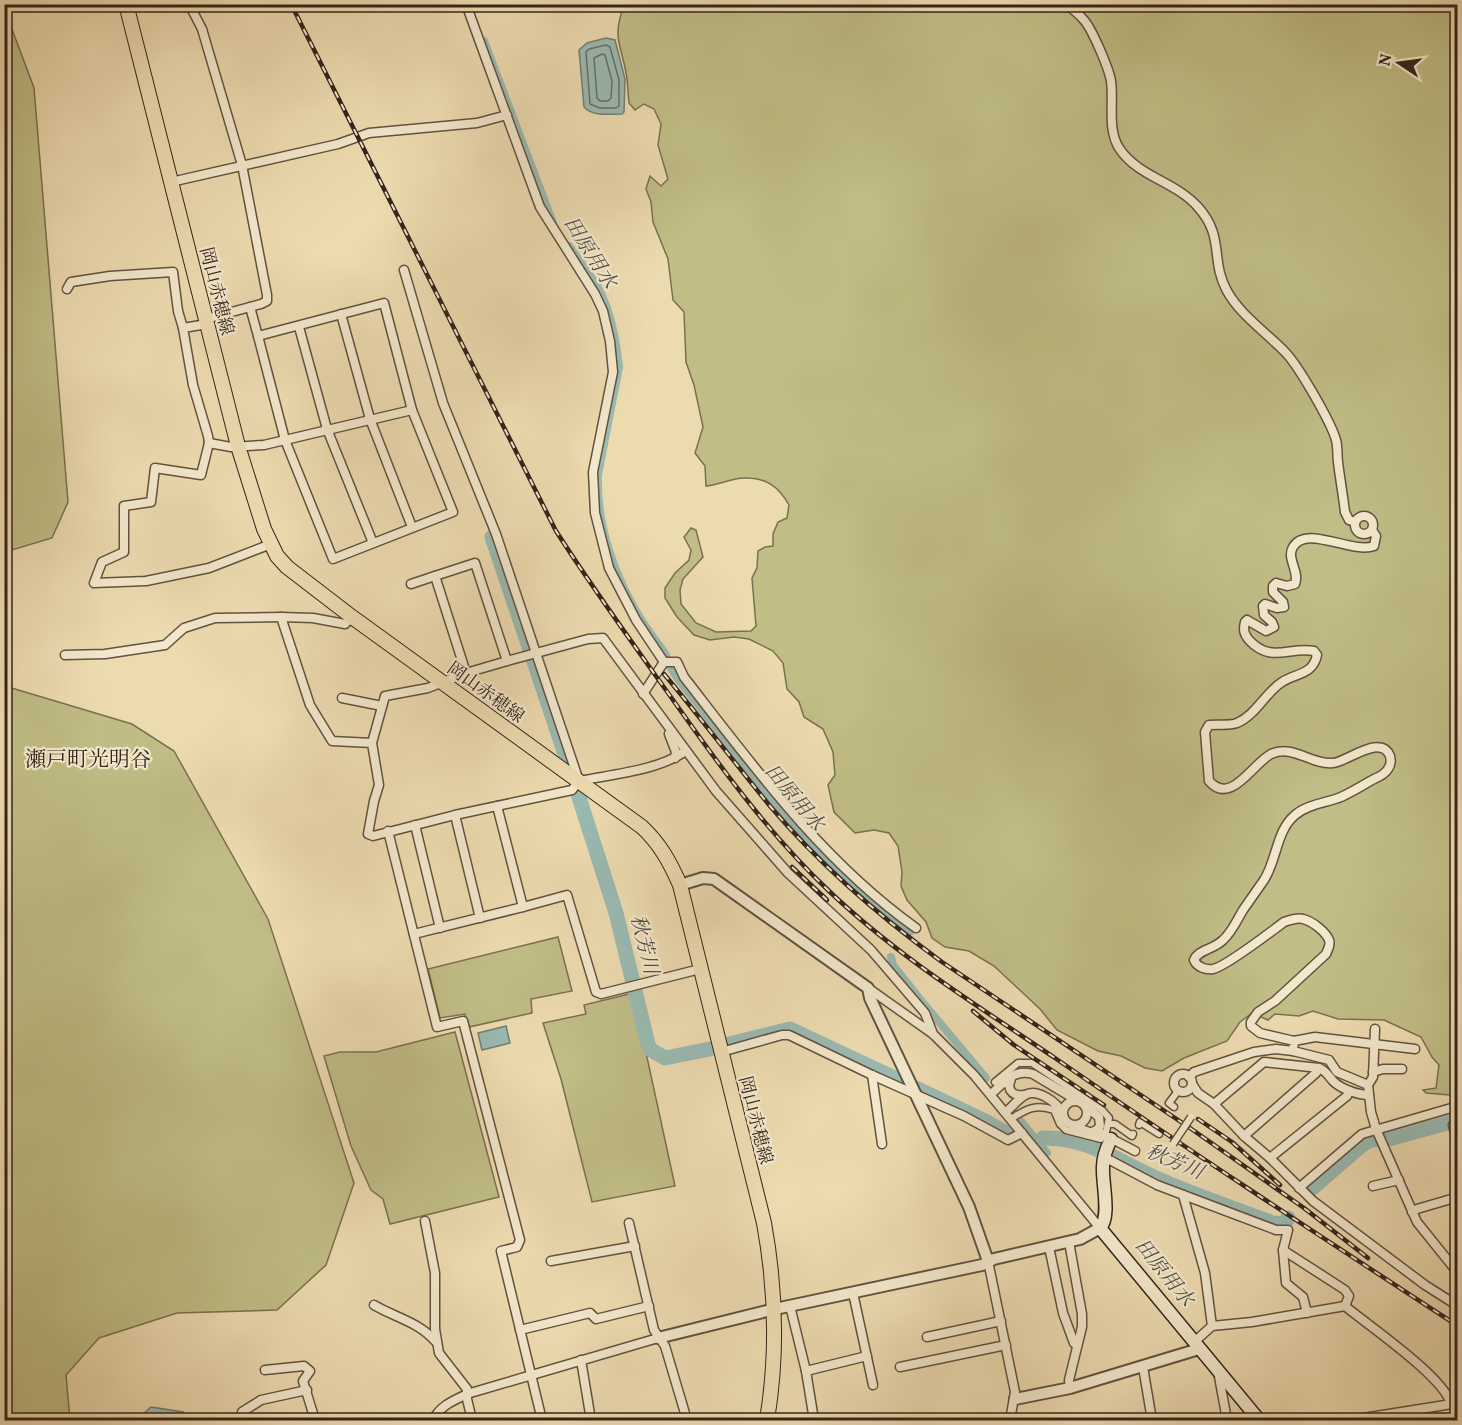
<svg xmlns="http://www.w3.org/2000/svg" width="1462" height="1425" font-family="Vollkorn,'Noto Serif JP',serif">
  <rect width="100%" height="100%" fill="#eddbb0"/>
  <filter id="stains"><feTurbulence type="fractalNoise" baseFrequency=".00333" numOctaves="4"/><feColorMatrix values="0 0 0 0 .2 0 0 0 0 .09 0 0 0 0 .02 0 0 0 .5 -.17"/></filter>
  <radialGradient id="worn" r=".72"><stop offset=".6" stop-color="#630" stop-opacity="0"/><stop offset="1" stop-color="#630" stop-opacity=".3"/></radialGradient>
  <g fill="#c0bd86" stroke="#7a7050" stroke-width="1.5">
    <path d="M625,4L1457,5V1093L1450,1095L1426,1093L1423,1090L1436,1088L1439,1065L1432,1057L1421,1037L1384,1020L1338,1019L1313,1011L1299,1016L1275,1014L1268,1020L1252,1013L1240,1022L1227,1041L1184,1058L1162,1071L1145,1068L1121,1056L1098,1051L1057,1030L1040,1009L994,966L969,951L945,947L932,938L926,922L907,900L901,886L902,872L898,846L889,833L874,830L855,833L834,812L828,785L835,775L833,752L823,729L804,717L799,702L787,689L783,663L773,651L749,639L734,637L710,640L694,635L677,617L665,598V588L675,573L689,560L691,550L684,537L691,528L696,530L703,557L683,579L680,590L681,604L696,623L716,632L751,631L756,626L752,578L757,568L758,551L765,547L773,546V534L778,522L787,518L789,505C779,487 766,477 744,478C732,478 719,485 706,486L705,466L695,453L703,427L694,385L686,362L684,312L673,300L668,259L653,222L651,202L646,189L650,176L661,186L668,179L658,145L661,124L654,109L644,104L635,110L629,103C628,95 628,87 627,79C623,47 610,38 625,4Z"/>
    <polygon points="4,8 34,88 68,502 52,538 5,552"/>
    <polygon points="5,686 132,724 174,751 268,919 354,1183 326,1265 277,1310 177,1313 99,1338 66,1375 70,1420 5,1420"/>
    <polygon points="558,937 572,991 531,999 532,1013 469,1027 465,1014 440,1018 428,969"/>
    <polygon points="633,993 675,1186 592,1202 561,1079 543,1023 586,1014 584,1005"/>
    <polygon points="455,1032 499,1197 390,1224 383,1199 371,1190 351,1146 324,1056 340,1052 376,1052"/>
  </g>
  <g fill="#9abab2" stroke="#717e75" stroke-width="1.5">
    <path d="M606,38L615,40L625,79L624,112L622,114C609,114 593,117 584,107L579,50L587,43Z"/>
    <polygon points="506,1026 510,1043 482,1050 478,1033"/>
    <polygon points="151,1407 183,1412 182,1420 132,1420 133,1414 143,1414"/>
  </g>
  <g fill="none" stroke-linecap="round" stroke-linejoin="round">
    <g stroke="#676f66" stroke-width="1.5">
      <polygon points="606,45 610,47 619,80 619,106 616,108 600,108 590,104 586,52 589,49"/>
      <polygon points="602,54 605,55 612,81 611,98 608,101 600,101 597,98 594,58"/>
    </g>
    <g stroke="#9abab2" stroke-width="8">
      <polyline points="484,41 553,223"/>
      <path d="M569,246C577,257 586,269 594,281C610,305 616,339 619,367L598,475C596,525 615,578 642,621C649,632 658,643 666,655"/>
      <path d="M671,668L678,679C728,742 776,809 833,866C857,890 883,911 910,932"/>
      <polyline points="891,957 893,965 919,998 986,1078"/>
      <polyline points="1019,1119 1047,1153"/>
    </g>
    <g stroke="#9abab2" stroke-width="15">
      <polyline points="492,537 569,766"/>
      <polyline points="577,791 616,913 648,1044 651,1050 665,1058 710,1049"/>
      <polyline points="729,1044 790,1029 918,1089 987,1122 1010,1135"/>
      <path d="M1043,1138C1088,1137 1117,1161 1156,1178C1193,1195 1234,1208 1273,1223L1284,1224L1288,1218"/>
      <polyline points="1310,1190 1362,1145 1371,1140 1389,1139 1458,1120"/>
    </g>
    <g stroke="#625240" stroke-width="9">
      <g id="pedestrian">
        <polyline points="995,1082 1018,1063 1032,1063 1102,1110 1109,1118 1106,1132"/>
        <polyline points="1174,1107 1169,1103 1178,1091"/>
        <path d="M1014,1117C1028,1108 1038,1104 1054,1110L1060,1124L1066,1130L1101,1139"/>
        <polyline points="1109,1124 1115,1124 1132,1136 1133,1134"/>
        <polyline points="1139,1125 1140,1122 1159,1134"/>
      </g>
    </g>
    <g stroke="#625240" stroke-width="11">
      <g id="minor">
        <polyline points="189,4 202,29 242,165 267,295 267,301 261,304 206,319"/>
        <polyline points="466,4 540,207 595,294 603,311 610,341 613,372 593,472 595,513 609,568 636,620 664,662"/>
        <path d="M1066,4C1072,9 1078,13 1083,19C1092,28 1109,69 1111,81C1114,102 1107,129 1119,148C1138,177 1175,181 1198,207C1225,237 1210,260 1227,291C1241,316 1267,333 1286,353C1299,367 1331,422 1336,440C1338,447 1337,455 1338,462C1340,479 1343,495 1345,512L1349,520L1355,522"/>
        <polyline points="171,182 338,144 369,133 477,123 507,115"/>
        <polyline points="404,270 443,403 496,534 579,781"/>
        <polyline points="67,289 71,282 110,276 173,272 178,311 183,328"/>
        <polygon points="384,303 412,410 453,512 333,559 285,440 258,336"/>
        <polyline points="250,307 258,336"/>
        <polyline points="341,314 370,419 412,527"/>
        <polyline points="207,324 183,328 193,385 208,436 209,443 201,475 155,468 151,502 124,506 124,552 102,562 94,583 146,581 209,568 271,544"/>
        <polyline points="299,327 327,429 373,543"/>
        <polyline points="209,443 231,447 264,445 412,410"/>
        <circle cx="1364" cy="525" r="9"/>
        <polyline points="411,584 435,576"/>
        <path d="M352,617L345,624L313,618L281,617L310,705L332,741L372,743L379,785L374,801L368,834L373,836L455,815L572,790L579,781C614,774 656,771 686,751"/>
        <polyline points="65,655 105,654 165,645 184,628 215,618 281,617"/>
        <path d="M664,662H677L684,677C754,767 822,861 916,928"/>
        <polyline points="466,673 435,576 475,563 507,661"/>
        <polyline points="643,694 664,662"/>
        <polyline points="342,698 382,706"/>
        <polyline points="669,734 676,752 675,758"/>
        <polyline points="372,743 385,696 428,688 466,673 507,661 588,639 603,638 716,791 788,873 871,950 925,1013 933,1034"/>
        <polyline points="455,815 480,918"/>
        <polyline points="415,825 440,928"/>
        <polyline points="388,831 437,1027 463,1021 520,1240 517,1247 501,1251 542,1420"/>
        <polyline points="523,907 567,895 596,992 601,994 700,969"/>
        <polyline points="414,934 523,907 497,806"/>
        <polyline points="868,988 933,1034 974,1075 1100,1228"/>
        <polyline points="1294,1041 1315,1037 1415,1049"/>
        <path d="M1293,1051L1294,1041L1260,1033L1251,1026V1022L1258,1012L1275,1001L1326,954C1328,949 1331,945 1329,940C1326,932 1312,921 1303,919C1297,917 1290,920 1284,922C1272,931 1225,967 1213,969C1205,970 1197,967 1194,960C1199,949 1213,950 1223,940C1232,932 1237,920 1243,910C1250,900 1257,890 1264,880C1277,860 1276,831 1295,815C1308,804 1326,803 1341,797C1352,792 1363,785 1374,779C1379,777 1385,774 1388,769C1391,765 1391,760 1390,756C1381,733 1347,762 1333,763C1311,765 1293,744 1271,754C1252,764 1231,806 1209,781L1205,732L1209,725C1218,724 1228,726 1237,723C1256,715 1265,693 1282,682C1296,673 1313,675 1317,655L1314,651C1290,646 1271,664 1249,640C1244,634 1243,630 1245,622L1247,620L1266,631L1274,627L1272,622L1264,615L1263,606L1265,604L1277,608L1284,607L1283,602L1273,592V586L1276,583L1287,586L1295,584C1300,571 1286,559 1293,547C1306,524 1351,554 1374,546L1376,536L1372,530"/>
        <polyline points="721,1052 782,1035 789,1035 872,1075 964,1116 1008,1140 1022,1133"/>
        <polyline points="1373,1072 1383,1069 1402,1069"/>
        <circle cx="1183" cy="1083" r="9"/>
        <polyline points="872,1075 882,1144"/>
        <polyline points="1189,1077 1194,1072 1254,1052 1276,1049 1293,1051 1329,1060 1337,1072 1368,1085 1371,1112 1376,1129 1417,1222 1458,1273"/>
        <path d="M1011,1078L1009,1086C1011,1095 1017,1096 1025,1095"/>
        <polyline points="1192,1084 1198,1093 1214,1104 1244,1136 1270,1158 1313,1201 1425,1285 1458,1306"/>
        <polyline points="1368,1085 1373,1077 1375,1029"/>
        <path d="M991,1094C1004,1083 1014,1068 1033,1074L1078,1101"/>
        <circle cx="1075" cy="1113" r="12"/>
        <path d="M1214,1104L1264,1062L1319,1068C1326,1071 1328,1075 1333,1081C1341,1089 1358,1095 1369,1095"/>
        <path d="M1006,1112C1012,1107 1018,1099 1025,1095C1037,1088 1057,1102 1062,1113"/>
        <polyline points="1453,1125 1458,1144"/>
        <path d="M1075,1126C1084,1130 1093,1137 1100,1126L1099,1117L1085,1106"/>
        <polyline points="1097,1131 1135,1151"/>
        <polyline points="1244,1136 1316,1073 1319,1068"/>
        <polyline points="1104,1157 1157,1185 1276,1230 1288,1230 1283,1250 1286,1283 1303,1297 1307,1313"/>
        <polyline points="1270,1158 1347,1096 1349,1091"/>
        <polyline points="1373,1186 1399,1180"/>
        <polyline points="1299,1188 1362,1134 1458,1106"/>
        <polyline points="1183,1195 1205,1273 1212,1326"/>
        <polyline points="1454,1198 1458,1206"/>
        <polyline points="1412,1212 1417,1209 1458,1197"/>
        <polyline points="425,1221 435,1273 435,1329 439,1353 467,1389 467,1399 472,1420"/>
        <polyline points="629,1223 654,1330 665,1346 687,1420"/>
        <polyline points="1069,1242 1082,1314 1082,1327 1069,1380 1070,1388"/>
        <polyline points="1049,1247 1063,1313 1074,1343 1077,1346"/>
        <polyline points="1283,1250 1345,1290 1349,1296 1345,1306"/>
        <polyline points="551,1261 635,1246"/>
        <polyline points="988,1261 1015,1392 1010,1420"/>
        <polyline points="853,1293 873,1385"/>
        <path d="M374,1305C394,1317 419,1322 435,1341"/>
        <polyline points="790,1306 806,1371 814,1420"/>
        <polyline points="520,1330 590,1313 596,1319 649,1306"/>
        <polyline points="927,1337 1001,1321"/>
        <path d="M1193,1343L1212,1326L1252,1322L1345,1306C1369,1326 1444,1377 1451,1404"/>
        <polyline points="581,1360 591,1420"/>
        <polyline points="900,1367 1006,1345"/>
        <polyline points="1143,1367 1152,1420"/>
        <polyline points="265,1370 304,1366 310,1371 303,1381 315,1420"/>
        <polyline points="806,1371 867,1356"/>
        <polyline points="1218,1371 1227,1420"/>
        <polyline points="242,1420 242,1412 261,1400 307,1390"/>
        <path d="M433,1420C441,1405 453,1401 467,1394L658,1338"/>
        <polyline points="1351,1420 1458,1403"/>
      </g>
    </g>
    <g stroke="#625240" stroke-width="14">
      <g id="tertiary">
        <polyline points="680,885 703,878 714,879 868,988 870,998 969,1207 988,1261"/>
        <polyline points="658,1338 775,1309 982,1265 994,1259 1080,1239 1100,1228"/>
        <polyline points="1015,1399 1070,1388 1199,1349"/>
      </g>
    </g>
    <g stroke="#34241a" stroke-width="15">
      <path id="secondary" d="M1111,1139C1107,1147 1103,1157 1103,1167C1102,1183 1111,1217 1100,1228L1259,1420"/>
    </g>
    <g stroke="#34241a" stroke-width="16">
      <path id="primary" d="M126,4L238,446L264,529L277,556L287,567L352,617L642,827C660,844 670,862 680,885L764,1223C776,1289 778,1353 767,1420"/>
    </g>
    <use href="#pedestrian" stroke="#f3e8cc" stroke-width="6"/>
    <use href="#minor" stroke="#f3e8cc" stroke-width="8"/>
    <use href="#tertiary" stroke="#f3e8cc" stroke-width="10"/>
    <use href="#secondary" stroke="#f3e8cc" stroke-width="12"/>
    <use href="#primary" stroke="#eddbb0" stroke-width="14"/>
    <g stroke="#34241a" stroke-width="4.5">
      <g id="rail">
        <path d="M291,4L556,531C595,592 637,649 678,707C724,772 771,836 829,891C897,956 978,1006 1055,1058C1188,1150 1323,1238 1458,1326"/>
        <path d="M664,674C700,717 734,762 770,806C820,865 879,916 942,962L1190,1128L1304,1208L1368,1258"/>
        <polyline points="792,867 827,900"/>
        <polyline points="973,1011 1014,1045 1104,1105"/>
        <polyline points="1198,1119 1232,1142 1280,1185"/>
      </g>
    </g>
    <use href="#rail" stroke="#f3e8cc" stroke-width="2" stroke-dasharray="7" stroke-linecap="butt"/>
    <g stroke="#625240" stroke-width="9" stroke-linecap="butt">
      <polyline id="pedestrian-bridge" points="1173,1144 1191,1117"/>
    </g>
    <use href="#pedestrian-bridge" stroke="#f3e8cc" stroke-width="6"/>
  </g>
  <g text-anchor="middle" stroke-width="4.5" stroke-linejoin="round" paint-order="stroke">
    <g font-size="18" fill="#34241a" stroke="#f3e8cc">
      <text transform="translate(217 291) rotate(76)" y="6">岡山赤穂線</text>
      <text transform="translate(486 692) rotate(36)" y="6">岡山赤穂線</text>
      <text transform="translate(756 1120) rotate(76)" y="6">岡山赤穂線</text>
    </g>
    <g font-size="20" font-style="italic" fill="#535148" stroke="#f3e8cc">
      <text transform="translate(591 252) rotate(58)" y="7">田原用水</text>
      <text transform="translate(795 797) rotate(50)" y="7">田原用水</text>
      <text transform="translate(645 944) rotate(76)" y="7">秋芳川</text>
      <text transform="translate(1175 1161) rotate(23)" y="7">秋芳川</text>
      <text transform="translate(1165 1272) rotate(51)" y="7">田原用水</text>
    </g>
    <g font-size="21" fill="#34241a" stroke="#f3e8cc">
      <text x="88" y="766">瀬戸町光明谷</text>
    </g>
  </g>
  <rect width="1462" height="1425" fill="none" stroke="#eddbb0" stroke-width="24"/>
  <rect x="6" y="6" width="1450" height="1413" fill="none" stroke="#34241a" stroke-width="3"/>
  <rect x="12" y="12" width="1438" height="1401" fill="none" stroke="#34241a" stroke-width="1.5"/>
  <g transform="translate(1399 63) rotate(283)" stroke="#f3e8cc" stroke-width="4.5" paint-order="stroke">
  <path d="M0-4.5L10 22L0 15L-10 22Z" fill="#34241a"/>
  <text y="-9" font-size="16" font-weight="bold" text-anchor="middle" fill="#34241a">N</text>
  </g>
  <rect width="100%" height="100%" filter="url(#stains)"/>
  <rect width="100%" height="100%" fill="url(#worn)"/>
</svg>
